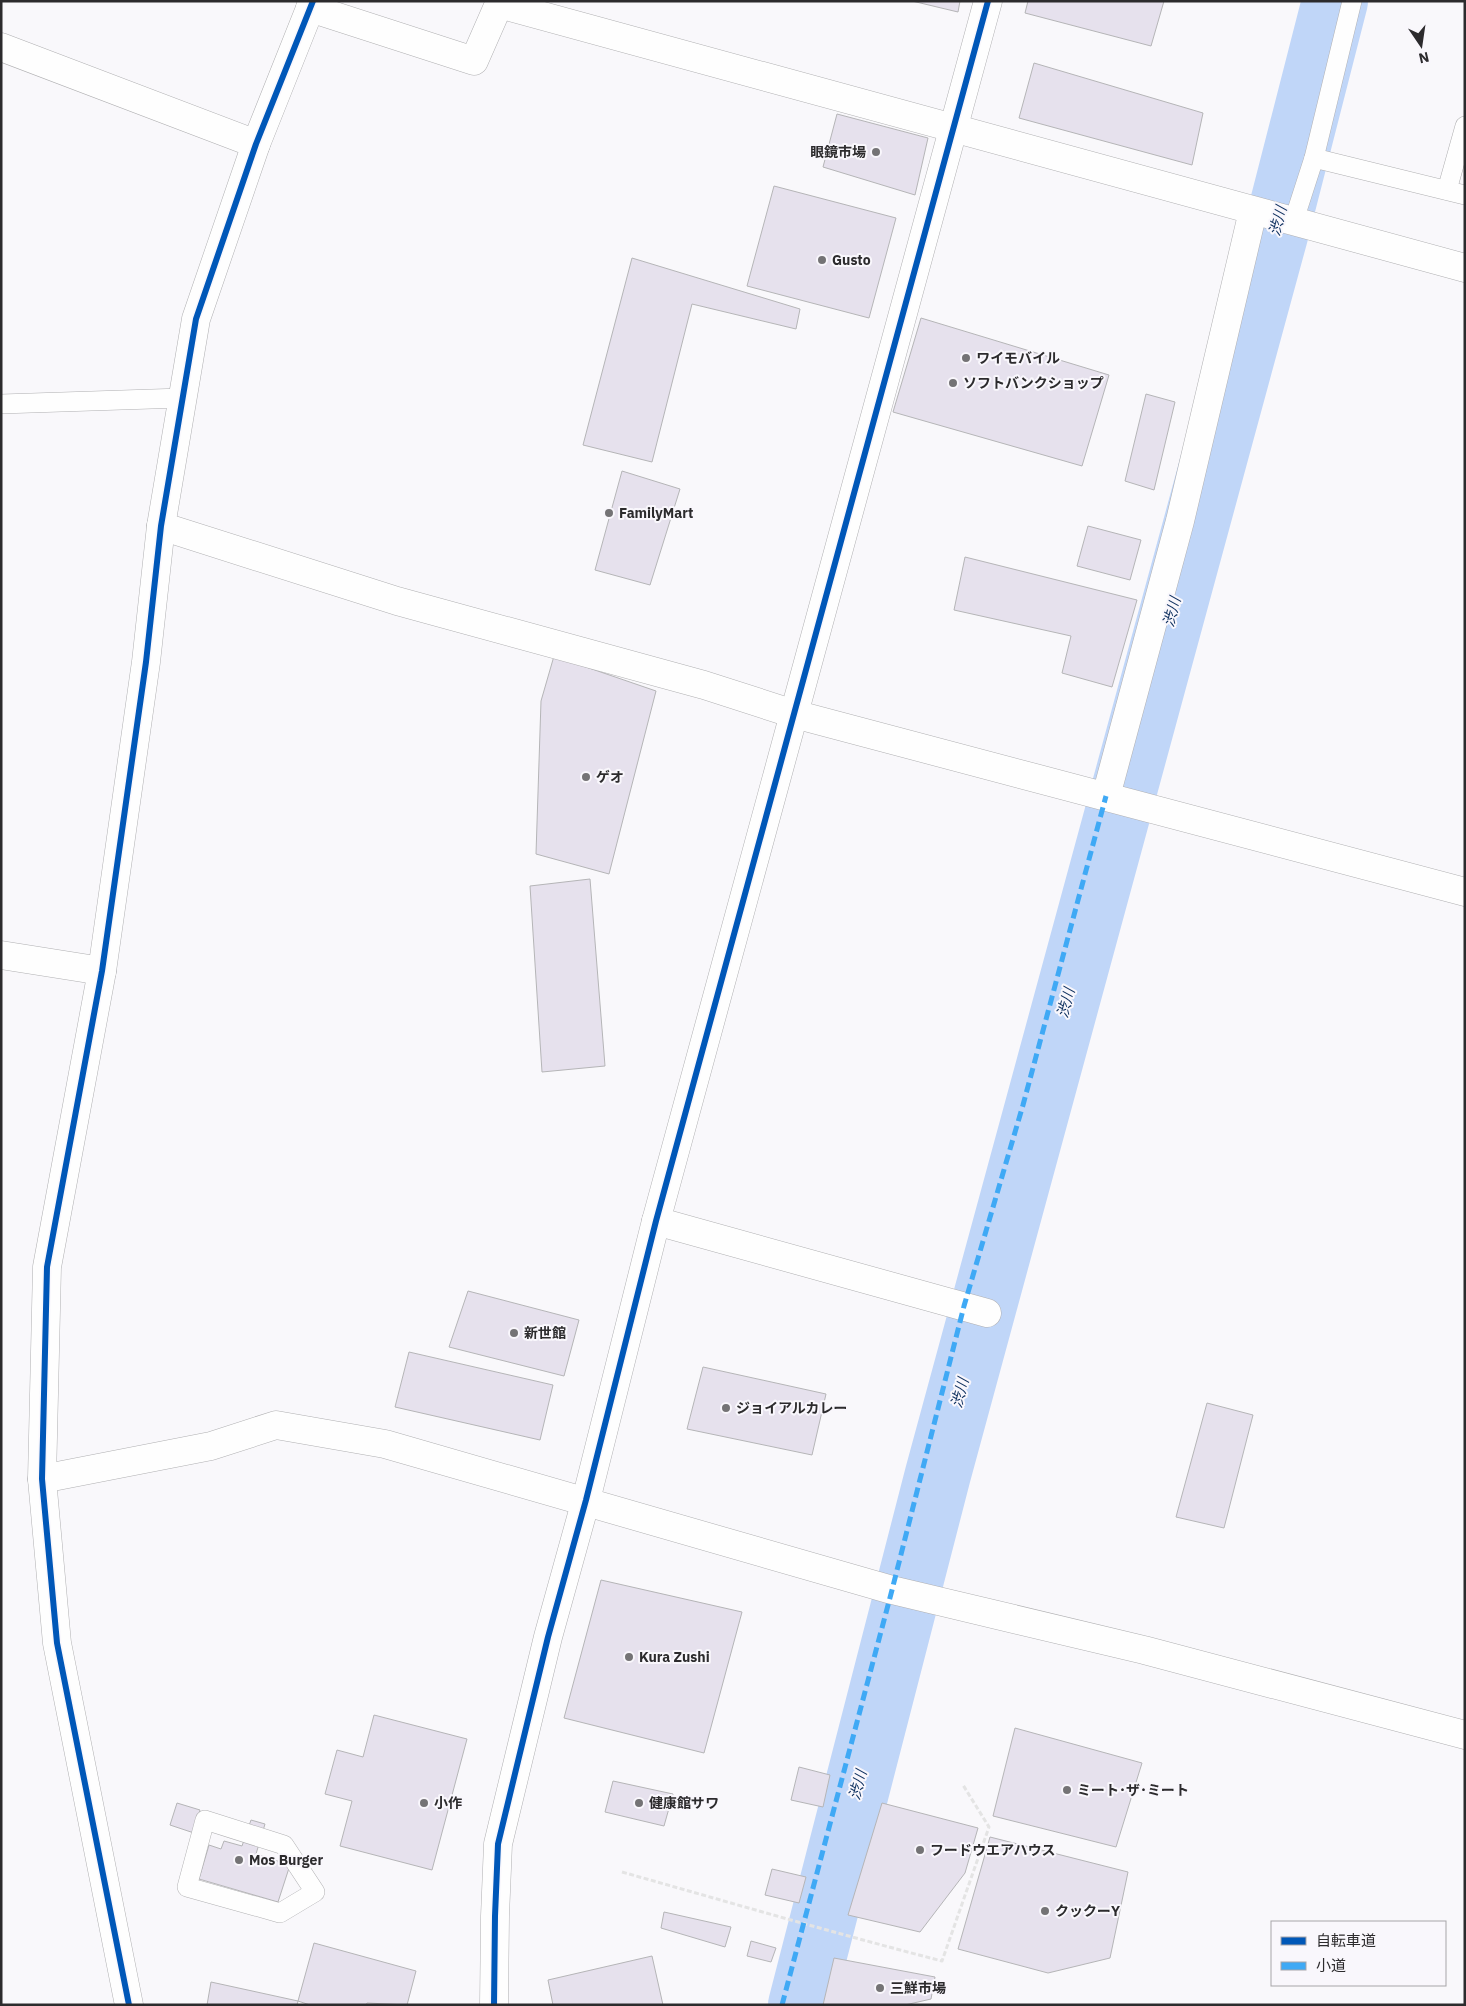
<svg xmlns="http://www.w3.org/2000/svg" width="1466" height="2006" font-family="'IBM Plex Sans','Noto Sans JP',sans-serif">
  <rect width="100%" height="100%" fill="#f9f8fb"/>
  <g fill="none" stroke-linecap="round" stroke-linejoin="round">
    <polyline stroke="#c0d6f8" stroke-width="66" points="801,2005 938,1474 1275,235 1335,1"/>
  </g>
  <g fill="#e6e1ed" stroke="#b5b5b7">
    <polygon points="912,1 960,1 958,12"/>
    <polygon points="1028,1 1164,1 1151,46 1025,13"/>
    <polygon points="1034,63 1203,113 1192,165 1019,118"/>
    <polygon points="837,114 928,138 915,195 823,167"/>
    <polygon points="774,186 896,218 869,318 747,286"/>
    <polygon points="632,258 800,309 796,329 692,304 652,462 583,445"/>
    <polygon points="921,318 1109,375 1082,466 893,412"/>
    <polygon points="1146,394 1175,402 1154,490 1125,481"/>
    <polygon points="622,471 680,489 650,585 595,570"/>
    <polygon points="1088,526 1141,540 1130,580 1077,566"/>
    <polygon points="965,557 1137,600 1112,687 1062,673 1071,636 954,610"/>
    <polygon points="554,656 656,691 609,874 536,854 541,701"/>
    <polygon points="590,879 605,1066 542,1072 530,886"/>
    <polygon points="468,1291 579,1320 564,1376 449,1347"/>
    <polygon points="409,1352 553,1385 540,1440 395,1407"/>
    <polygon points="703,1367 826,1394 812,1455 687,1429"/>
    <polygon points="1207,1403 1253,1415 1224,1528 1176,1517"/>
    <polygon points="601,1580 742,1612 704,1753 564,1718"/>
    <polygon points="374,1715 467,1739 432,1870 340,1846 352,1801 325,1794 337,1750 363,1757"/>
    <polygon points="1015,1728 1142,1763 1116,1847 993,1816"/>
    <polygon points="799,1767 830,1775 823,1807 791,1800"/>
    <polygon points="613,1781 673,1794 664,1826 605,1812"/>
    <polygon points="177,1803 200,1810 194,1833 170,1825"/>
    <polygon points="882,1803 978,1828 965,1873 920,1932 848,1915"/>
    <polygon points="251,1820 265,1824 256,1854 290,1865 278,1902 199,1879 209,1845 221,1849 224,1841 242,1846"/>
    <polygon points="990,1837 1128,1872 1110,1958 1048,1973 958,1949"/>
    <polygon points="772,1869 806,1877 799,1903 765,1895"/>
    <polygon points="664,1912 731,1927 725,1947 661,1928"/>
    <polygon points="751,1941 776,1948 771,1962 747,1956"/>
    <polygon points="314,1943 416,1971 407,2005 367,2003 366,2005 310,2005 298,2001"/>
    <polygon points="652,1956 663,2005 553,2005 548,1980"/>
    <polygon points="834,1958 935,1977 931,1999 905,2005 823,2005"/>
    <polygon points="211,1982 298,2001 297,2005 207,2005"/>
  </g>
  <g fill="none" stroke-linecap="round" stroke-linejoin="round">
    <g stroke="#b0b0b2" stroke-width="20">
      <g id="service">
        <polyline points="1314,158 1465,195"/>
        <polyline points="1447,190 1465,126"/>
        <polyline points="1294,220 1314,158 1352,1"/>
        <polyline points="1,404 182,398"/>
        <polygon points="205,1820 284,1845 315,1892 280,1913 187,1887"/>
      </g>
    </g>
    <g stroke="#b0b0b2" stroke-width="29">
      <g id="minor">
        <polyline points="310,8 474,61 499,4 1465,268"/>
        <polyline points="1,47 256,144"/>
        <polyline points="161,526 397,601 704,685 794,714 1465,892"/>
        <polyline points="1106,796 1180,521 1253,211"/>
        <polyline points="1,955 102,971"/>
        <polyline points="656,1221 987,1313"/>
        <polyline points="42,1479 211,1446 276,1425 385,1444 892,1590 1144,1650 1465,1735"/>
        <polyline points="129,2005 57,1643 42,1479 47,1267 102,971 146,662 161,526 196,319 256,144 313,1"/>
      </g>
    </g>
    <g stroke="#b0b0b2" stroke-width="29">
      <polyline id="tertiary" points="494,2005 495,1916 498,1844 548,1637 586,1500 656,1221 988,1"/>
    </g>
    <path stroke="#e4e4e4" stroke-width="3" stroke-dasharray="5 2.5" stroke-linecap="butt" d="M622,1872C728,1902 834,1933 942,1961L989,1827L963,1785"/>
    <use href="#service" stroke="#fefefe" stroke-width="19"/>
    <use href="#minor" stroke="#fefefe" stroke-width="28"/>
    <use href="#tertiary" stroke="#fefefe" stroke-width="28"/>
    <polyline stroke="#3fa9f5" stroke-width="5" stroke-dasharray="10 5" stroke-linecap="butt" points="782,2005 892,1590 964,1306 1023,1105 1106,796"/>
    <g stroke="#f9f7fc" stroke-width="9">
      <g id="cycleway">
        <polyline points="129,2005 57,1643 42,1479 47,1267 102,971 146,662 161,526 196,319 256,144 313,1"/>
        <polyline points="494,2005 495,1916 498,1844 548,1637 586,1500 656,1221 988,1"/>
      </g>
    </g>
    <use href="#cycleway" stroke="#0057b8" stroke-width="6"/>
  </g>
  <g fill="#747375" stroke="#f9f7fc" stroke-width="2">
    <circle cx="876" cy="152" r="5"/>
    <circle cx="822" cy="260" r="5"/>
    <circle cx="966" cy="358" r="5"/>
    <circle cx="953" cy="383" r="5"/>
    <circle cx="609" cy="513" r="5"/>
    <circle cx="586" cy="777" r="5"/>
    <circle cx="514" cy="1333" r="5"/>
    <circle cx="726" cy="1408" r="5"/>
    <circle cx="629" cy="1657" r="5"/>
    <circle cx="1067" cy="1790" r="5"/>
    <circle cx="424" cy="1803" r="5"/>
    <circle cx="639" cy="1803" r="5"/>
    <circle cx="920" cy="1850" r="5"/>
    <circle cx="239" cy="1860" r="5"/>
    <circle cx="1045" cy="1911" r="5"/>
    <circle cx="880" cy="1988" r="5"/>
  </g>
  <g text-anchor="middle" stroke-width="4" stroke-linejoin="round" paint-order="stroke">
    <g font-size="14" font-weight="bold" fill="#2c2b2d" stroke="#f9f7fc" text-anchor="start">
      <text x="866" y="157" text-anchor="end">眼鏡市場</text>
      <text x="832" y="265">Gusto</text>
      <text x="976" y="363">ワイモバイル</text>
      <text x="963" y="388">ソフトバンクショップ</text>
      <text x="619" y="518">FamilyMart</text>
      <text x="596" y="782">ゲオ</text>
      <text x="524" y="1338">新世館</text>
      <text x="736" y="1413">ジョイアルカレー</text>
      <text x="639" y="1662">Kura Zushi</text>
      <text x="1077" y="1795">ミート･ザ･ミート</text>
      <text x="434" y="1808">小作</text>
      <text x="649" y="1808">健康館サワ</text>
      <text x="930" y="1855">フードウエアハウス</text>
      <text x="249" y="1865">Mos Burger</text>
      <text x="1055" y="1916">クックーY</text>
      <text x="890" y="1993">三鮮市場</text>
    </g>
    <g font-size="15" font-style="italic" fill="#0e305f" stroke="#f9f7fc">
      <text transform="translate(1278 221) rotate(-75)" y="5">渋川</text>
      <text transform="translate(1172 612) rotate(-75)" y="5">渋川</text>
      <text transform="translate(1066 1003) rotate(-75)" y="5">渋川</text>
      <text transform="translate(960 1393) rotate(-75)" y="5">渋川</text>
      <text transform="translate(858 1785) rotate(-75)" y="5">渋川</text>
    </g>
  </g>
  <rect width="1466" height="2006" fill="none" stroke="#2c2b2d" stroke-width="5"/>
  <rect x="1271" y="1921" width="175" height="65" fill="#f9f7fc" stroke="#a7a5a9"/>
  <rect x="1281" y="1937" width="25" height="8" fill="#0057b8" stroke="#a7a5a9"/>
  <text x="1316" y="1946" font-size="15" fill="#2c2b2d">自転車道</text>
  <rect x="1281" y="1962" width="25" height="8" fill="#3fa9f5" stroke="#a7a5a9"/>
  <text x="1316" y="1971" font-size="15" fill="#2c2b2d">小道</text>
  <g transform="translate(1421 45) rotate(167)" stroke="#f9f7fc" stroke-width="4" paint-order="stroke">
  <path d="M0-4L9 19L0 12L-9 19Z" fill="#2c2b2d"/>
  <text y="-8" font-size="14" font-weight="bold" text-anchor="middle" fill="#2c2b2d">N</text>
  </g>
</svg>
